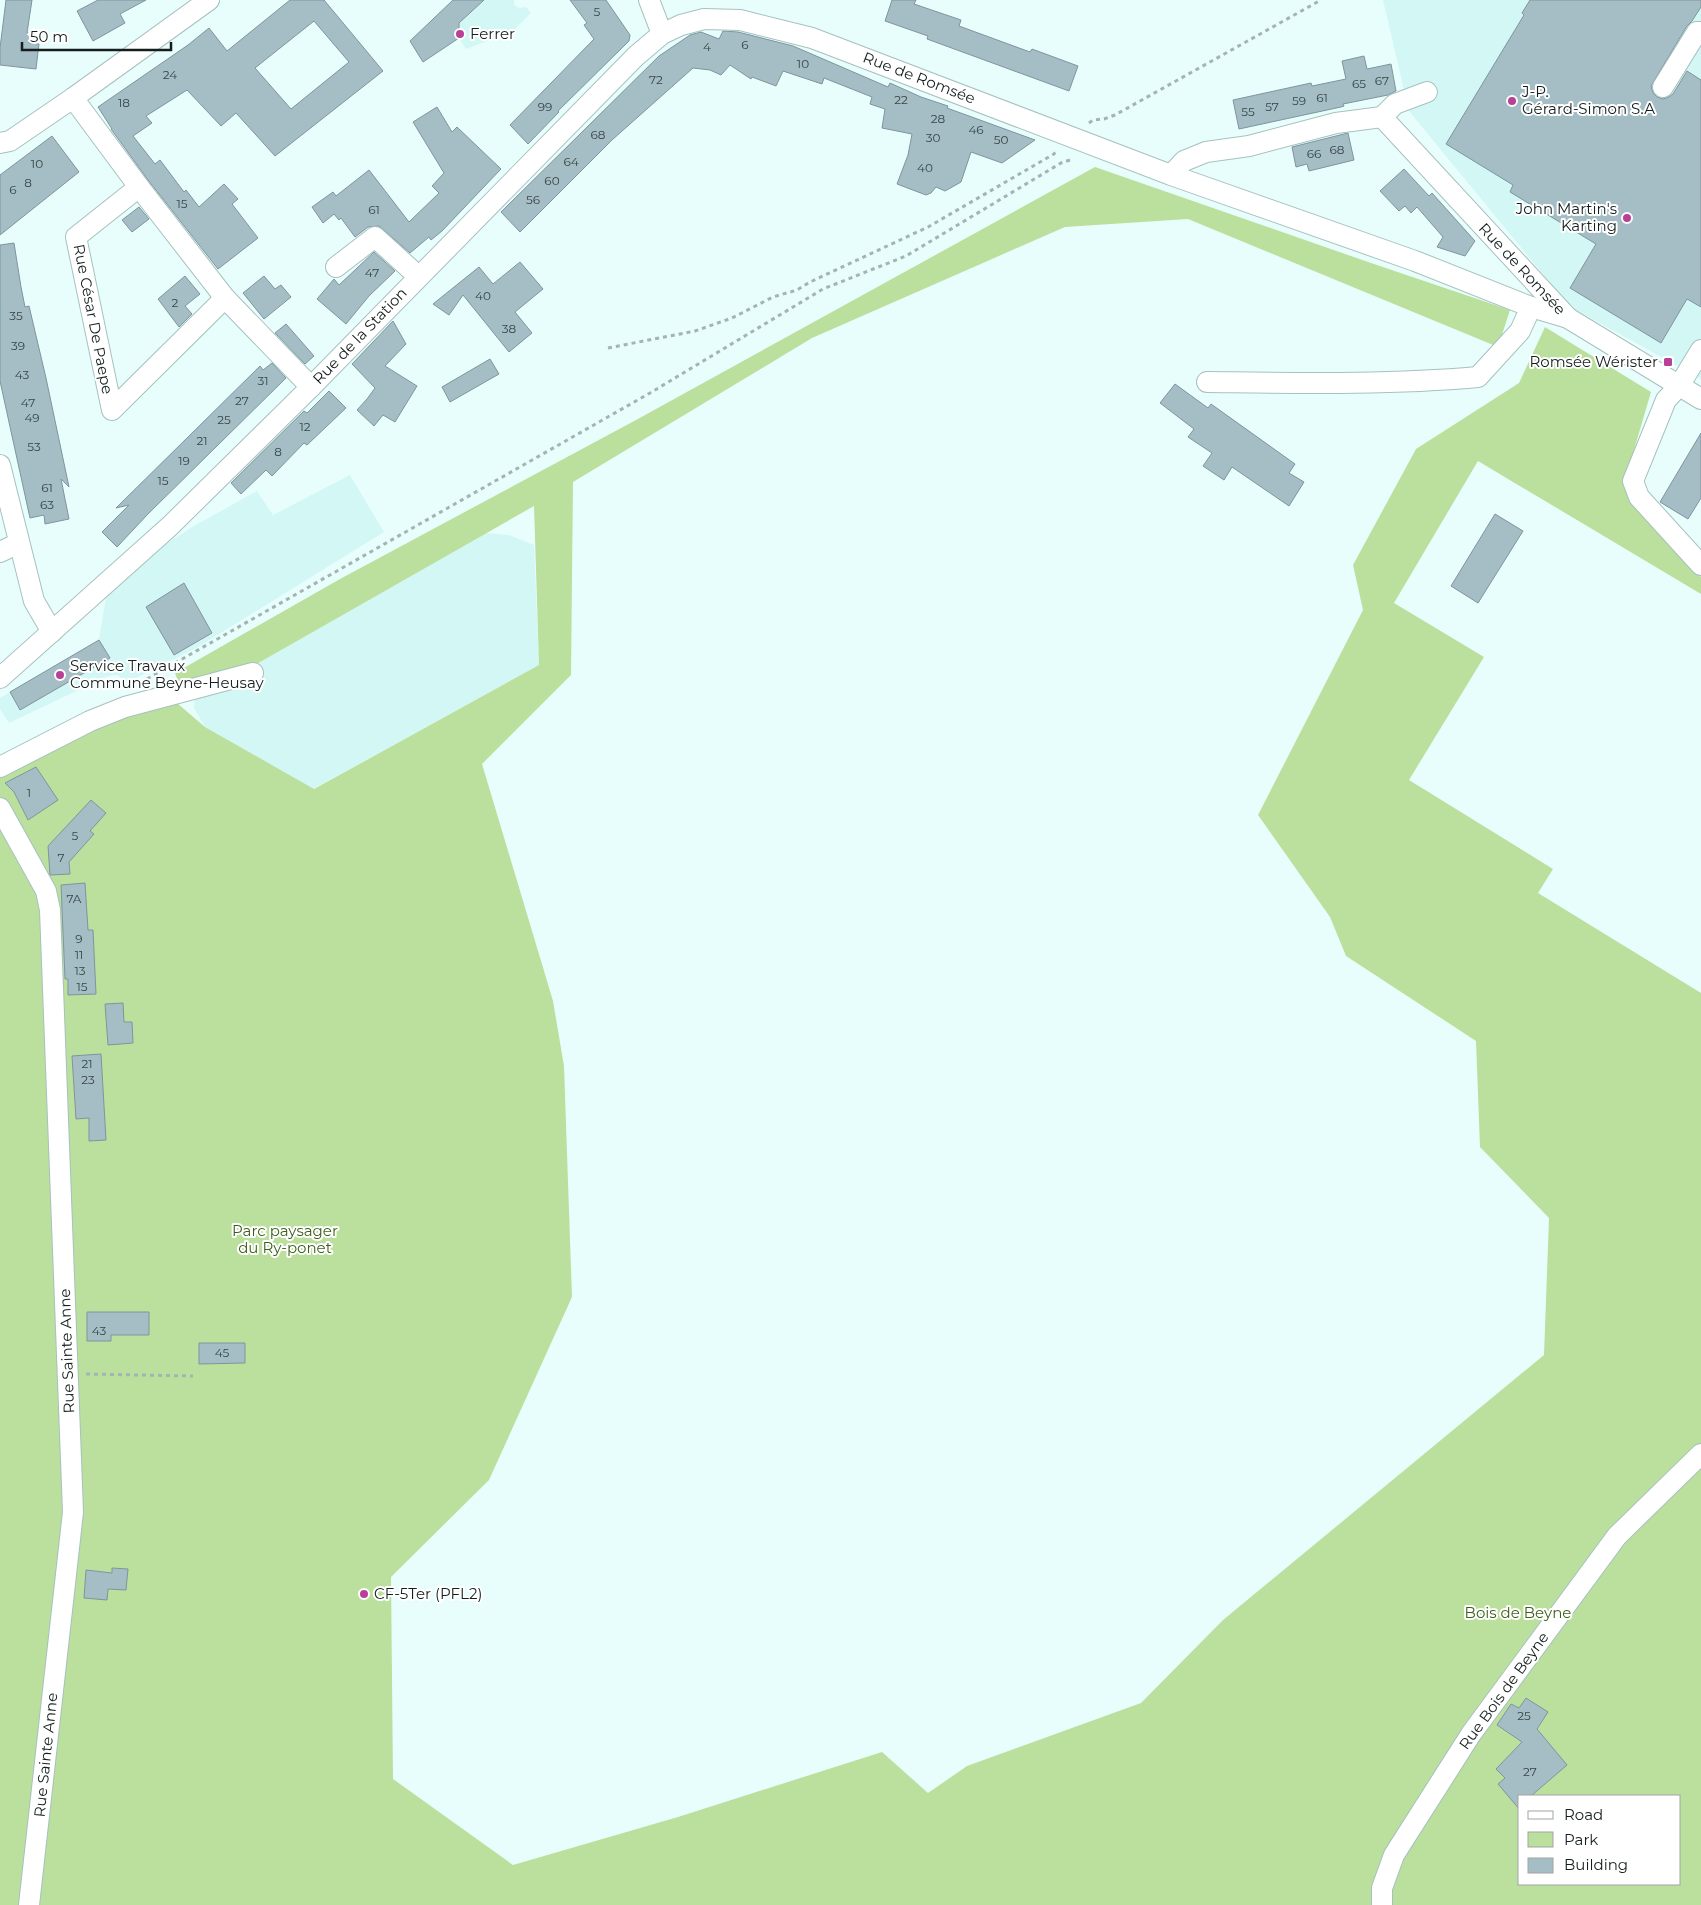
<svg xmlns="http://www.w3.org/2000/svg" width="1701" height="1905" font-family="Montserrat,sans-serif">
  <rect width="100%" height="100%" fill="#e8fefc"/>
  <g fill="#d2f7f5">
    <polygon points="453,0 514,0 514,5 519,8 526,7 531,13 513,31 466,49 459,38 423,62 410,41"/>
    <polygon points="1383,0 1701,0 1701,379 1569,306 1409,111"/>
    <polygon points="350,475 384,532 198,647 128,682 117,675 108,676 9,723 0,709 0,698 99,640 106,597 164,545 194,526 257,491 273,515"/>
    <polygon points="485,533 509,535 534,545 539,665 313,789 205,727 194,708 197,681 253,666"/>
  </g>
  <path fill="#bbe09d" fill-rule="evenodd" d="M1095,167L1371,263L1510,310L1498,347L1188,219L1065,227L812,338L573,482L571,675L482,764L553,1001L564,1066L572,1297L489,1480L391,1577L393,1779L513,1865L678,1817L882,1752L928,1793L967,1766L1141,1703L1223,1620L1544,1355L1549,1218L1480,1147L1476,1041L1346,956L1330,917L1258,815L1363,610L1353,565L1416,449L1519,383L1545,327L1651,392L1626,477L1701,577V594L1478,461L1394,603L1484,657L1409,780L1553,869L1538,893L1701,993V1905H0V766L90,721L177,703L205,727L314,789L539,665L534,506L253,666L179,684L175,673L340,579L636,420ZM1520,1796H1680V1884H1520Z"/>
  <g fill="#a5bdc5" stroke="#7e959d" fill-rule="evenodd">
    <polygon points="6,0 32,0 27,33 30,33 29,43 39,44 36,69 0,65 0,48"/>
    <polygon points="98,0 146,0 120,14 125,23 93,41 77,11"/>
    <path d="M290,0H324L383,71L275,156L236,113L221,126L187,90L146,116L152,123L133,136L155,164L160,160L184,192L186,190L199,207L224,184L238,199L232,204L258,238L218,269L148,180L111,129H112L98,107L188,45L209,28L227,51ZM314,21L349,62L291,109L255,68Z"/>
    <polygon points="453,0 484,0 459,23 459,38 423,62 410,41"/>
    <polygon points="570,0 606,0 630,35 629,41 558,111 559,112 528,144 510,125 594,39 584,25 587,23"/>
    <polygon points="892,0 916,0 914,4 961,20 959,26 1030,52 1032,49 1078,66 1069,91 927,39 928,36 885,21"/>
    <polygon points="1530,0 1701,0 1701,7 1692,21 1687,26 1651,86 1653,93 1657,97 1663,99 1669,97 1673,94 1687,71 1701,80 1701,307 1687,299 1661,343 1570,288 1596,244 1510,192 1513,185 1446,144 1524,15 1522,13"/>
    <polygon points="723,31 738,32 793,46 888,87 890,83 921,97 948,106 947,108 1035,140 1002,163 971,152 961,182 945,191 936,187 931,193 926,195 897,184 908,155 912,134 882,128 885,109 870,104 872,97 824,78 822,84 783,71 776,86 752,77 751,79 730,65 721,75 710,70 693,68 612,140 520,232 501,212 659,56 690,35 701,32 719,39"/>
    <polygon points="1364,56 1367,69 1391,64 1396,91 1388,95 1343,104 1344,106 1341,107 1239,129 1233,100 1311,83 1312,86 1346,79 1342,61"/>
    <polygon points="437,107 452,132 457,127 501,169 442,231 431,240 429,237 410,253 379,226 368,227 355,237 341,218 339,220 334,214 323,223 312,207 333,192 336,196 369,170 409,222 439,193 432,186 444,173 413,122"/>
    <polygon points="1348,133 1354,160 1309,171 1307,164 1296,167 1292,147"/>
    <polygon points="52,136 79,172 0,235 0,175"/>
    <polygon points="1404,169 1429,196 1432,193 1475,241 1465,256 1437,247 1443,237 1417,207 1411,213 1405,206 1399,211 1380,191"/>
    <polygon points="139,207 149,219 132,232 122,220"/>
    <polygon points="14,243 21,287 25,307 29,306 46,378 69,487 61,479 69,519 45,524 44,515 30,518 0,381 0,245"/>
    <polygon points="374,252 395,271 369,296 346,324 317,299 334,279 339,285"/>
    <polygon points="520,262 543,289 515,312 532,333 509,352 463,295 449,315 433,304 479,267 493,284"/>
    <polygon points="185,276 200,294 185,306 192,314 179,327 158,299"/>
    <polygon points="264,276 275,289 281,285 291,297 264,319 243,293"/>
    <polygon points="393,321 406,344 385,366 417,386 395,422 383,415 374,426 357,410 367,399 375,388 352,364"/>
    <polygon points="286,324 314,356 305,364 275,333"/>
    <polygon points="490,359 499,374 450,402 442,387"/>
    <polygon points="272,363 286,378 148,514 117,547 102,532 129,505 116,508 260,366 263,370"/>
    <polygon points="1175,384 1208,408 1211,404 1295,464 1289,473 1304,482 1289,506 1232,467 1224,480 1203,466 1212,453 1188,437 1194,429 1160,403"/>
    <polygon points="329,391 346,408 307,445 304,443 272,476 266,470 241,494 231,483 304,411 307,413"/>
    <polygon points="1701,433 1701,498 1688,519 1660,502"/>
    <polygon points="1495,514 1523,531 1478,603 1451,586"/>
    <polygon points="184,583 212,633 174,655 146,607"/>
    <polygon points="99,640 110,658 20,710 10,692"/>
    <polygon points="36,767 58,800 28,820 14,792 5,783"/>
    <polygon points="91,800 106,813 90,831 94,834 69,862 70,874 50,875 48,846"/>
    <polygon points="85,883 88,930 93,930 96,994 68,995 68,979 65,979 61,885"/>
    <polygon points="123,1003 124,1022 132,1022 133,1043 108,1045 105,1004"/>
    <polygon points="101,1054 106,1140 89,1141 89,1118 76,1119 72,1056"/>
    <polygon points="87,1312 149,1312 149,1335 111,1335 111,1341 87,1341"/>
    <polygon points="199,1343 245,1343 245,1363 199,1364"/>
    <polygon points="112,1568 128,1569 126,1590 108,1589 107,1600 84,1598 86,1570 112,1573"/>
    <polygon points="1526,1698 1548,1712 1537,1729 1567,1765 1531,1796 1520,1796 1520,1810 1498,1784 1505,1778 1496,1769 1522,1742 1497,1725 1511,1704 1519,1708"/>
  </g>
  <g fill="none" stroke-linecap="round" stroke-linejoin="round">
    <g stroke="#a6c1bf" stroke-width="22">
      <g id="minor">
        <polyline points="649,0 662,34"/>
        <polyline points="1663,87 1697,32 1701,32"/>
        <polyline points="73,98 139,187 225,298 311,387"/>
        <polyline points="1382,117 1568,318"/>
        <polyline points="1382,117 1395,104 1427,92"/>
        <polyline points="0,143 10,141 73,98 209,0"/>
        <polyline points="1171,175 1184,161 1206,152 1249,146 1336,123 1382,117"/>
        <polyline points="139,187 76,237 112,410 225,298"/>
        <polyline points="336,267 375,237 418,276"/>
        <polyline points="1701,350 1679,386 1666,400 1633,481 1639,497 1701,565"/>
        <path d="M1207,382C1297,383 1388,385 1478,377L1520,331L1531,307"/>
        <polyline points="0,465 34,601 52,632"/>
        <polyline points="0,552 19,543"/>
        <polyline points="0,678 170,526 311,387 636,56 662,34 681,25 704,19 740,20 812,38 1171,175 1415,261 1531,307 1568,318 1701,399"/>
        <polyline points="0,767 90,721 125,707 253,673"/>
        <polyline points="0,808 46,891 50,910 73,1512 29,1905"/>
        <polyline points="1382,1905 1382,1888 1394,1855 1471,1734 1617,1536 1701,1454"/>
      </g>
    </g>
    <g stroke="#a2b5b3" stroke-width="3" stroke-dasharray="4 4" stroke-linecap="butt">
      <polyline points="1089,123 1093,120 1104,119 1115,115 1321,0"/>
      <polyline points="608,348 695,331 732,318 773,297 797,290 810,282 928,227 1054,154 1056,151"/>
      <polyline points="147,679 650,393 823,289 906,256 1061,163 1073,159"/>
      <polyline points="86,1374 193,1376"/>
    </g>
    <use href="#minor" stroke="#fff" stroke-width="20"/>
  </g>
  <g fill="#b84095" stroke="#fff" stroke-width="2">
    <circle cx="460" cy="34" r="5"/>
    <circle cx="1512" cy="101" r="5"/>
    <circle cx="1627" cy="218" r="5"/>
    <rect x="1663" y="357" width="10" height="10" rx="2.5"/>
    <circle cx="60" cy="675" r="5"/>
    <circle cx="364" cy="1594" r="5"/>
  </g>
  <g text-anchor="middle" stroke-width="4" stroke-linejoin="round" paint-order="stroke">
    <g font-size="12" fill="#384647">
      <text x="597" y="16">5</text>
      <text x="745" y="49">6</text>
      <text x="707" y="51">4</text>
      <text x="803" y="68">10</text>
      <text x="170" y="79">24</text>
      <text x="656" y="84">72</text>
      <text x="1382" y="85">67</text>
      <text x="1359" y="88">65</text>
      <text x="1322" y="102">61</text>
      <text x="901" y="104">22</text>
      <text x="1299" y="105">59</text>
      <text x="124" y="107">18</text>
      <text x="545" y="111">99</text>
      <text x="1272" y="111">57</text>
      <text x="1248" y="116">55</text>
      <text x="938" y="123">28</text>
      <text x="976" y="134">46</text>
      <text x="598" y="139">68</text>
      <text x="933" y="142">30</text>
      <text x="1001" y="144">50</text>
      <text x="1337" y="154">68</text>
      <text x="1314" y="158">66</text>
      <text x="571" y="166">64</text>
      <text x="37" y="168">10</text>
      <text x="925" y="172">40</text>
      <text x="552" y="185">60</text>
      <text x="28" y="187">8</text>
      <text x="13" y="194">6</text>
      <text x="533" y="204">56</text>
      <text x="182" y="208">15</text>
      <text x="374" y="214">61</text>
      <text x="372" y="277">47</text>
      <text x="483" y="300">40</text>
      <text x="175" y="307">2</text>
      <text x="16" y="320">35</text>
      <text x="509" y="333">38</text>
      <text x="18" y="350">39</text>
      <text x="22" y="379">43</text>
      <text x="263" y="385">31</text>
      <text x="242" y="405">27</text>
      <text x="28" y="407">47</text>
      <text x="32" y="422">49</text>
      <text x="224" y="424">25</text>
      <text x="305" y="431">12</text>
      <text x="202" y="445">21</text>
      <text x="34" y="451">53</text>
      <text x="278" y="456">8</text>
      <text x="184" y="465">19</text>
      <text x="163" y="485">15</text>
      <text x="47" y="492">61</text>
      <text x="47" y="509">63</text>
      <text x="29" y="797">1</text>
      <text x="75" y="840">5</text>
      <text x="61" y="862">7</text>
      <text x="74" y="903">7A</text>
      <text x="79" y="943">9</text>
      <text x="79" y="959">11</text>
      <text x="80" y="975">13</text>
      <text x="82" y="991">15</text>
      <text x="87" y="1068">21</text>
      <text x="88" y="1084">23</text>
      <text x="99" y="1335">43</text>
      <text x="222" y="1357">45</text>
      <text x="1524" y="1720">25</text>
      <text x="1530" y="1776">27</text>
    </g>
    <g font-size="15" fill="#141e1d" stroke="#fff" text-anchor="start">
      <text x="470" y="39">Ferrer</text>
      <text x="1522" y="97">J-P.<tspan x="1522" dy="17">Gérard-Simon S.A</tspan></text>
      <text x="1617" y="214" text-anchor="end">John Martin's<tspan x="1617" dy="17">Karting</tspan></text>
      <text x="1658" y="367" text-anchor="end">Romsée Wérister</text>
      <text x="70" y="671">Service Travaux<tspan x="70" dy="17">Commune Beyne-Heusay</tspan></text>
      <text x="374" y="1599">CF-5Ter (PFL2)</text>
    </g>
    <g font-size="15" fill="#141e1d" stroke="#fff">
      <text transform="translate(919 78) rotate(21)" y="5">Rue de Romsée</text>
      <text transform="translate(1522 269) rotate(47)" y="5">Rue de Romsée</text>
      <text transform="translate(93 319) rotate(79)" y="5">Rue César De Paepe</text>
      <text transform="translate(360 336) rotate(-46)" y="5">Rue de la Station</text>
      <text transform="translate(67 1351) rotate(-92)" y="5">Rue Sainte Anne</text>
      <text transform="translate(1504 1691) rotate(-54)" y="5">Rue Bois de Beyne</text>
      <text transform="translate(46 1755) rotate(-84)" y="5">Rue Sainte Anne</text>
    </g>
    <g font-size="15" fill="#3e5f1b" stroke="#fff">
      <text x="285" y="1236">Parc paysager<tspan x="285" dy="17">du Ry-ponet</tspan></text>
      <text x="1518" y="1618">Bois de Beyne</text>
    </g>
  </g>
  <rect x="1518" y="1795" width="162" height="90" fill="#ffffff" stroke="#a1a5a5"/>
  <rect x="1528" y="1811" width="25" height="8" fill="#ffffff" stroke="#a1a5a5"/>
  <text x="1564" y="1820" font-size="15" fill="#141e1d">Road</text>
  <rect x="1528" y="1832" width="25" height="15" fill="#bbe09d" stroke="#a1a5a5"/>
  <text x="1564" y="1845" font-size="15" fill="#141e1d">Park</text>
  <rect x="1528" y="1858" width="25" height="15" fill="#a5bdc5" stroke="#a1a5a5"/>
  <text x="1564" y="1870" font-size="15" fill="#141e1d">Building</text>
  <path d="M22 42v8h149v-8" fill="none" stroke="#141e1d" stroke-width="2.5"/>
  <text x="30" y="42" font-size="15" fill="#141e1d" stroke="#ffffff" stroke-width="4" paint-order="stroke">50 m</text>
</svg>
